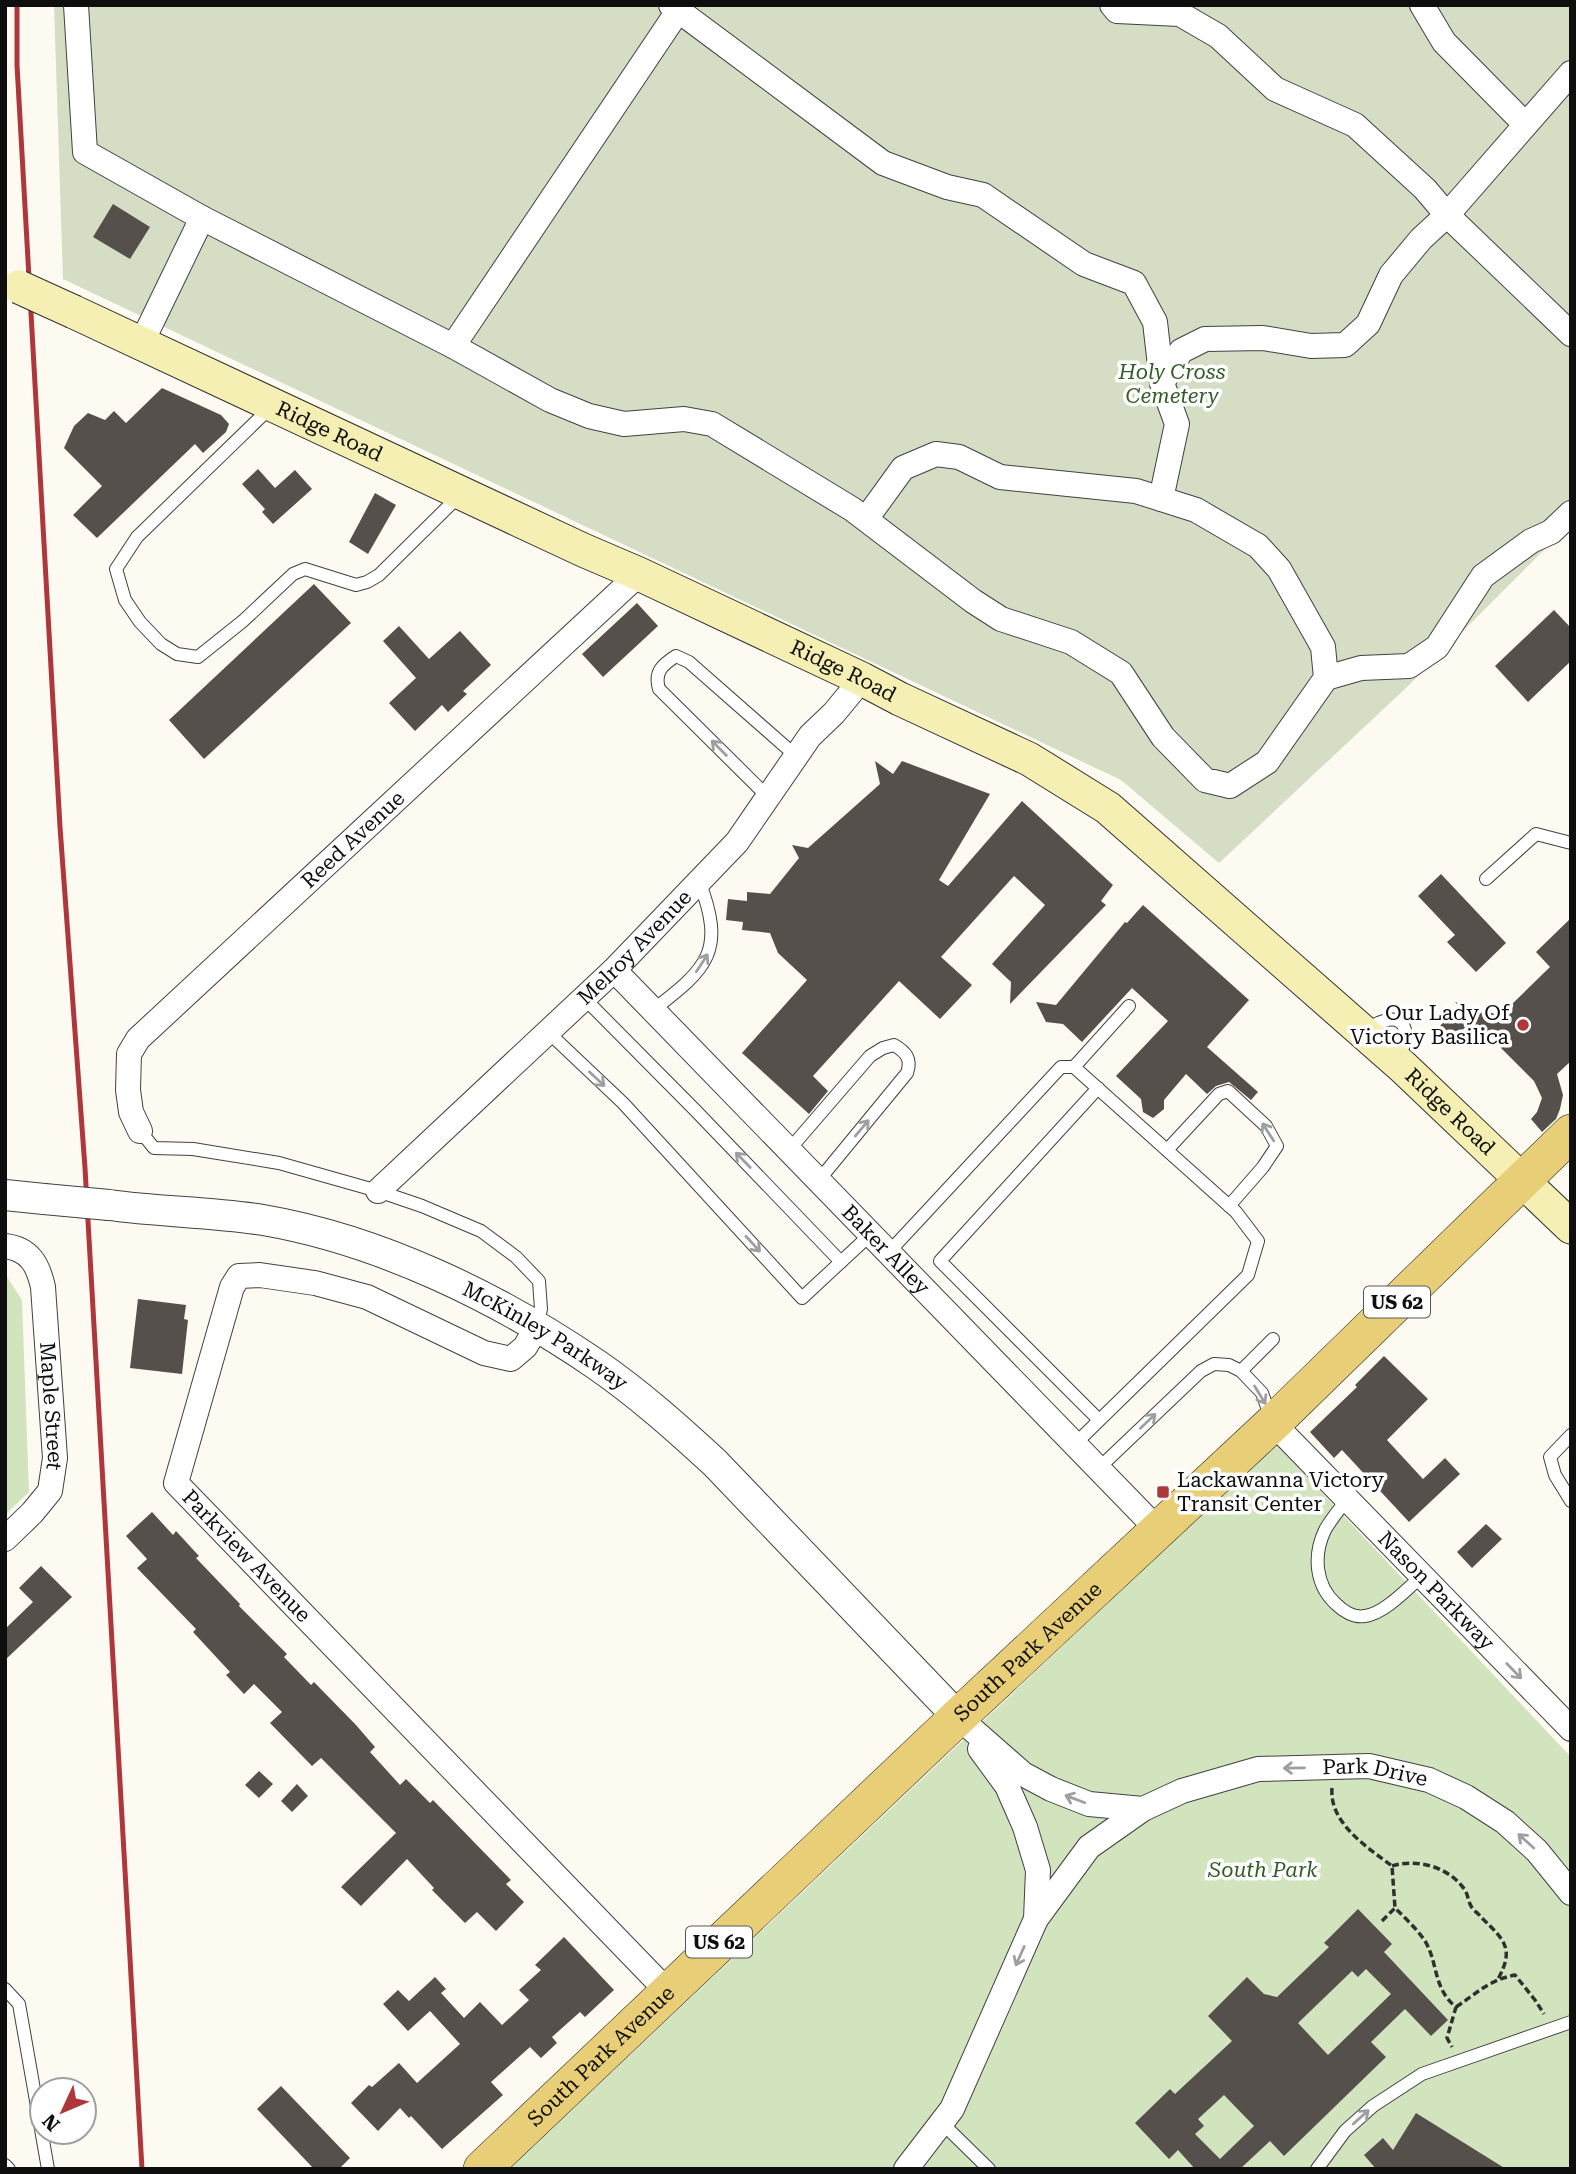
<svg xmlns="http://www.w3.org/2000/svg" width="1576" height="2174" font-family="'Roboto Serif',serif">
  <rect width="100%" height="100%" fill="#fdfbf1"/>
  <g fill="#d1e4be">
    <polygon points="5,1274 22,1300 29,1492 5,1515"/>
    <polygon points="1276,1444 1571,1757 1571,2169 510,2169"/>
  </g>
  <polygon fill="#d5ddc4" points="54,5 1571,5 1571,523 1407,687 1219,863 1121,780 63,279"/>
  <g fill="#56504c" fill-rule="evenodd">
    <polygon points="113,204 150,227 130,259 93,237"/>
    <polygon points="162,388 221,415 229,424 226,432 203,453 195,444 97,538 73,515 102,486 64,448 74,426 88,413 105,420 114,411 126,423"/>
    <polygon points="258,469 275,488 295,470 312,489 273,524 262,512 265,509 242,484"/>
    <polygon points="375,493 396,505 368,554 349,542"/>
    <polygon points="314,584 351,623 204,759 169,720"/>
    <polygon points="637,603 658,626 603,677 582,654"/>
    <polygon points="1554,610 1571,628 1571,661 1528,702 1495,666"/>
    <polygon points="399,626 429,659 460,631 491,665 463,691 467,694 448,712 442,705 415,731 389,703 416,678 383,641"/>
    <polygon points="875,761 893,774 902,761 990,794 939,880 948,886 1022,801 1113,885 1101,901 1106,905 1010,1004 1011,982 992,964 1045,905 1014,876 941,957 972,985 940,1019 899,981 813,1076 828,1091 809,1114 742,1053 807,980 778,953 770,933 742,930 743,922 726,920 728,899 747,901 747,892 770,894 799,858 792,845 808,848 880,784"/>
    <polygon points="1441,874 1506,943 1476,972 1447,942 1455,935 1418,896"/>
    <polygon points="1143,905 1249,1000 1207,1047 1258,1092 1251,1100 1229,1082 1216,1086 1207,1094 1186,1074 1164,1100 1164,1109 1153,1118 1143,1112 1141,1099 1116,1076 1168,1021 1132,988 1082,1042 1063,1024 1046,1022 1036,1002 1056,1005 1125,922 1127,923"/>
    <polygon points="1571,918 1571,1061 1557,1074 1563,1095 1560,1109 1556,1119 1542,1132 1531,1119 1537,1112 1542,1098 1534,1081 1478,1025 1467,1026 1451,1039 1439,1027 1454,1011 1462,1009 1455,1002 1498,1015 1509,1007 1550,967 1536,952"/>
    <polygon points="138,1299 186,1305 184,1319 188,1320 182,1374 130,1368"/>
    <polygon points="1384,1356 1428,1399 1387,1440 1423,1479 1445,1458 1460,1474 1409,1522 1342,1450 1334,1458 1310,1432 1357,1387 1355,1385"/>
    <polygon points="152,1512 173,1535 176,1531 199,1556 196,1558 240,1604 239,1606 287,1654 284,1657 311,1685 314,1682 356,1725 375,1747 370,1752 400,1785 406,1779 430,1803 433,1800 511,1880 506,1884 524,1902 496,1931 477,1912 465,1923 432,1890 434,1888 407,1859 361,1906 341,1887 396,1833 321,1758 312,1766 270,1723 282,1712 254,1684 244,1694 226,1675 230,1672 193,1632 196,1629 137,1568 147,1559 126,1536"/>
    <polygon points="1486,1524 1502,1539 1472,1568 1457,1552"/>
    <polygon points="41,1566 72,1597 5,1660 5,1629 33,1602 19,1588"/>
    <polygon points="259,1771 273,1784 259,1798 245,1785"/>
    <polygon points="297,1784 308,1796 292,1812 281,1801"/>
    <path d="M1358,1909L1392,1944L1384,1952L1448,2020L1431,2036L1405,2009L1371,2042L1386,2057L1284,2156L1270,2141L1240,2169H1195L1178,2150L1169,2159L1135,2123L1170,2089L1175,2094L1232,2041L1208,2016L1247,1977L1264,1994L1277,1997L1329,1947L1324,1943ZM1366,1969L1391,1994L1328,2055L1298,2023L1352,1971L1358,1977ZM1224,2095L1254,2126L1220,2159L1195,2134L1204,2126L1198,2119Z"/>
    <polygon points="564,1937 614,1990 585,2017 580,2012 552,2037 557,2043 541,2058 530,2047 491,2082 503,2095 442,2149 411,2116 409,2118 400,2108 378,2131 351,2103 369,2085 372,2087 399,2063 417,2083 460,2044 430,2011 408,2031 383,2004 398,1990 409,2001 435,1977 446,1989 441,1993 464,2018 480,2002 502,2025 529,2000 519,1990 541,1970 535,1965"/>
    <polygon points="281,2086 350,2158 339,2169 314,2169 257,2109"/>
    <polygon points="1416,2113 1506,2169 1376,2169 1364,2155 1383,2138 1393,2150"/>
  </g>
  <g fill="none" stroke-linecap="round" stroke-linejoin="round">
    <g stroke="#414141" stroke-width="14">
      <g id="service">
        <polyline points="271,407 137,537 116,569 125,600 140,622 161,644 177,654 198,657 243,621 293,574 305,569 356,585 367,582 379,575 461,494"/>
        <path d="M767,796L659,689C654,672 662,665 676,656L689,662L796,756"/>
        <polyline points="1486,879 1536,834 1571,843"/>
        <polyline points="584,998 696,1111 841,1262"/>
        <path d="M653,1010C708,968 726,951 699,881"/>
        <polyline points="548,1032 623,1103 802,1298 871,1234"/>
        <path d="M1364,1032C1395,1007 1418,1022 1398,1058"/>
        <polyline points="1074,1067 1129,1006"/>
        <polyline points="1098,1088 940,1261 1099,1420"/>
        <polyline points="140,1131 154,1148 193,1149 279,1163 378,1191 422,1206 481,1231 516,1257 539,1281 541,1309 537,1327"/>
        <path d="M789,1150L870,1056L883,1048L894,1045C906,1052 912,1059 907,1073L819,1180"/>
        <polyline points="1167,1150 1219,1094 1228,1091 1266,1126 1277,1146 1263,1167 1229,1206"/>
        <polyline points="889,1252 1061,1067 1074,1067 1236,1212 1258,1241 1248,1275 1075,1444"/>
        <polyline points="1241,1371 1273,1339"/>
        <polyline points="1571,1435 1550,1457 1555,1475 1571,1501"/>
        <polyline points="1099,1468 1201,1371 1214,1364 1229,1365 1241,1371 1262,1393 1271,1418"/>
        <path d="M1347,1499C1340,1509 1331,1519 1325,1530C1313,1555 1315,1585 1336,1604C1343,1611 1354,1618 1365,1616C1384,1614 1408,1588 1422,1576"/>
        <polyline points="5,1989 19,2004 48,2169"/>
        <polyline points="942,2123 989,2169"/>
        <polyline points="5,2165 9,2169"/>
        <polyline points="1317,2169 1345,2131 1373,2106 1422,2074 1571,2022"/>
      </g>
    </g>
    <g stroke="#414141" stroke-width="26">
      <g id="minor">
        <polyline points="76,5 85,152 202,218 141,344"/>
        <polyline points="671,5 883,163 947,187 983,195 1084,264 1134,283 1155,322 1162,383 1177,424 1161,499"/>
        <polyline points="1112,5 1117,11 1180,14 1218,36 1275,89 1355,125 1425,189 1447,215 1571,334"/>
        <polyline points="1422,5 1444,42 1525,124"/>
        <polyline points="202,218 453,346 550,400 589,416 624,424 684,419 712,424 852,509 973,601 1001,619 1071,642 1121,673 1163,737 1205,780 1230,786 1267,762 1326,678 1323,647 1279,569 1258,546 1196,510 1136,491 1000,477 959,457 936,454 903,468 866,519"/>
        <polyline points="453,346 682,5"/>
        <polyline points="1162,383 1181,351 1205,339 1263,338 1311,346 1345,345 1368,324 1391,275 1421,239 1447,215 1571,73"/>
        <polyline points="1326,678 1361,668 1409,666 1437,647 1483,576 1531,541 1551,532 1571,513"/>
        <path id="s1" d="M614,970L1159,1531"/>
        <path id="s2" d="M140,1131L131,1112L128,1090L129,1054L138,1039L639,574"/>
        <path id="s3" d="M378,1191L614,970L737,842L810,736L834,713L862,679"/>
        <path id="s4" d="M5,1246C30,1249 38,1265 43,1287L55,1458L50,1491L32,1513L5,1539"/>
        <path id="s5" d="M537,1327L525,1347L511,1359L484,1353L367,1297L315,1283L260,1275L239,1276L232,1287L176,1483L667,1991"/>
        <path id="s6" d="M1273,1423L1571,1729"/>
        <path id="s7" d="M958,1717L1023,1774L1051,1789L1089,1804L1143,1809L1182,1791L1258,1769L1369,1766L1429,1780L1466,1797L1505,1822L1537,1851L1571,1893"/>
        <polyline points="1036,1919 1089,1847 1143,1809"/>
        <polyline points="906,2169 952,2109 1036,1919 1038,1870 1025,1827 1007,1786 980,1749"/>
      </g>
    </g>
    <g stroke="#414141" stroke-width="32">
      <g id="tertiary">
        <polyline points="5,1195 44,1199"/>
        <path id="s8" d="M109,1205C160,1212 212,1212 263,1220C380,1240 499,1298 597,1365C639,1394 677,1428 715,1463L958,1717"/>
      </g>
    </g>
    <g stroke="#303030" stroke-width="35">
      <g id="secondary">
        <path id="s9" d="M74,312L583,550L639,574L862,679L900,699L1029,759L1108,808L1403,1067L1571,1227"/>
      </g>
    </g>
    <g stroke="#1f1f1f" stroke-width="38">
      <g id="primary">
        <path id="s10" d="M482,2169L958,1717L1273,1423L1571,1133"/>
      </g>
    </g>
    <g stroke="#303030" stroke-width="3.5" stroke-dasharray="7 3.5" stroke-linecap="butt">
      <path d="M1332,1788C1329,1823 1367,1847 1392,1866L1395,1908"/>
      <path d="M1392,1866C1418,1858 1449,1867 1465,1890C1468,1895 1468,1901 1471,1906C1473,1910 1479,1914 1482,1918C1504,1940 1515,1948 1498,1979"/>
      <path d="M1382,1921L1395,1908C1405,1918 1417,1929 1425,1941C1438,1962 1433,1989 1456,2007L1447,2038L1452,2047"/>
      <path d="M1456,2007C1479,1992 1487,1981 1515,1975L1535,2000L1544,2014"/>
    </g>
    <use href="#service" stroke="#fff" stroke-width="12"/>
    <use href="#minor" stroke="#fff" stroke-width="24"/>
    <use href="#tertiary" stroke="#fff" stroke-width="30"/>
    <use href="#secondary" stroke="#f5efb4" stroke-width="33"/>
    <use href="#primary" stroke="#e8ce76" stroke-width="37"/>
    <polyline stroke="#ae373b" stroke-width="5" points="17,5 17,65 60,827 85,1168 142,2169"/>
    <g stroke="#414141" stroke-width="32" stroke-linecap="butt">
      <polyline id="tertiary-bridge" points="44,1199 109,1205"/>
    </g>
    <g stroke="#303030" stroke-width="35" stroke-linecap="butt">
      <polyline id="secondary-bridge" points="19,287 74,312"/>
    </g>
    <use href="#tertiary-bridge" stroke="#fff" stroke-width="30"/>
    <use href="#secondary-bridge" stroke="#f5efb4" stroke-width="33"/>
  </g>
  <defs><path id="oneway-shaft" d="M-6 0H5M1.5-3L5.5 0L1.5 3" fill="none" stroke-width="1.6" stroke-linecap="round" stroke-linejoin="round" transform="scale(1.75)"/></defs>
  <g stroke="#9f9f9f">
    <use href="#oneway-shaft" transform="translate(719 748) rotate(-135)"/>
    <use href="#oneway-shaft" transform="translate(702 963) rotate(-57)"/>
    <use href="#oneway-shaft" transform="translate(597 1079) rotate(43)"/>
    <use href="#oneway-shaft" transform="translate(862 1128) rotate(-50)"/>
    <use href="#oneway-shaft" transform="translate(1268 1132) rotate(-123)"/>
    <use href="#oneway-shaft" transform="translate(743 1160) rotate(-134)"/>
    <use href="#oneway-shaft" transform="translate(753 1244) rotate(47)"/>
    <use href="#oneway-shaft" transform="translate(1260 1395) rotate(59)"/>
    <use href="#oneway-shaft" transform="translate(1148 1421) rotate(-44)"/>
    <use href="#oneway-shaft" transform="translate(1514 1671) rotate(46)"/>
    <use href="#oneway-shaft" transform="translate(1294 1768) rotate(179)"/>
    <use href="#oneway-shaft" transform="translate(1075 1799) rotate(-159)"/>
    <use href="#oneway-shaft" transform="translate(1526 1841) rotate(-138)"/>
    <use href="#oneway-shaft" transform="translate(1020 1956) rotate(114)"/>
    <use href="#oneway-shaft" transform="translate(1361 2117) rotate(-42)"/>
  </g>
  <g fill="#ae373b" stroke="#fff" stroke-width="2.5">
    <circle cx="1523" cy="1025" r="7"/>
    <rect x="1156" y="1485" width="14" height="14" rx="3.5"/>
  </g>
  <g text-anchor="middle" stroke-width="7" stroke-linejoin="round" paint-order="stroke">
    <g fill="#fff" stroke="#565656" stroke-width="2">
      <rect x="1364" y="1286.5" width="66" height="31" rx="5"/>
      <rect x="686" y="1926.5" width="66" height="31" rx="5"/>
    </g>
    <g font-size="19" font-weight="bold" fill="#0e0e0e">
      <text x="1397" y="1309">US 62</text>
      <text x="719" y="1949">US 62</text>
    </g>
    <g font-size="21" font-style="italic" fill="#315e26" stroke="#fff">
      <text x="1172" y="379">Holy Cross<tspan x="1172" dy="24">Cemetery</tspan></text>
      <text x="1263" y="1877">South Park</text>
    </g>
    <g font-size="21" fill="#0e0e0e" stroke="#fff">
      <text dy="7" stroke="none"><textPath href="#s9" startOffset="282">Ridge Road</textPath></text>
      <text dy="7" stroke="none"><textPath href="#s9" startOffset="849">Ridge Road</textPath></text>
      <text dy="7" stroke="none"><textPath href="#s2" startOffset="390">Reed Avenue</textPath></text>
      <text dy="7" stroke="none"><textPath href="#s3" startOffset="354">Melroy Avenue</textPath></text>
      <text dy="7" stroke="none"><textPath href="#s9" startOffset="1605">Ridge Road</textPath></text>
      <text dy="7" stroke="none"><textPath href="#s1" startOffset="390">Baker Alley</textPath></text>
      <text dy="7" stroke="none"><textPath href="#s8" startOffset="462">McKinley Parkway</textPath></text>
      <text dy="7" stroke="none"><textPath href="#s4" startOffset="180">Maple Street</textPath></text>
      <text dy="7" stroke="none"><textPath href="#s5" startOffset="648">Parkview Avenue</textPath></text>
      <text dy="7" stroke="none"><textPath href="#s6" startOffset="234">Nason Parkway</textPath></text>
      <text dy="7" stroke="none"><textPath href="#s10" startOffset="752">South Park Avenue</textPath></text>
      <text dy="7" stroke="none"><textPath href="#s7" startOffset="453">Park Drive</textPath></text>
      <text dy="7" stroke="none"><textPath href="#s10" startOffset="164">South Park Avenue</textPath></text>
    </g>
    <g font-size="21" fill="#0e0e0e" stroke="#fff" text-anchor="end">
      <text x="1509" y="1020">Our Lady Of<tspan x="1509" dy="24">Victory Basilica</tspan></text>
      <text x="1177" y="1487" text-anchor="start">Lackawanna Victory<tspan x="1177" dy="24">Transit Center</tspan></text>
    </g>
  </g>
  <rect width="1576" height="2174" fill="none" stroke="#0e0e0e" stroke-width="14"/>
  <g transform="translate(63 2111) rotate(226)"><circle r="33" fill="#ffffff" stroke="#9f9f9f" stroke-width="2"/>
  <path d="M0-5L12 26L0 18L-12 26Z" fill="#ae373b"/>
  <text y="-10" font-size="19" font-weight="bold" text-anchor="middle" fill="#0e0e0e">N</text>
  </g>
</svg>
